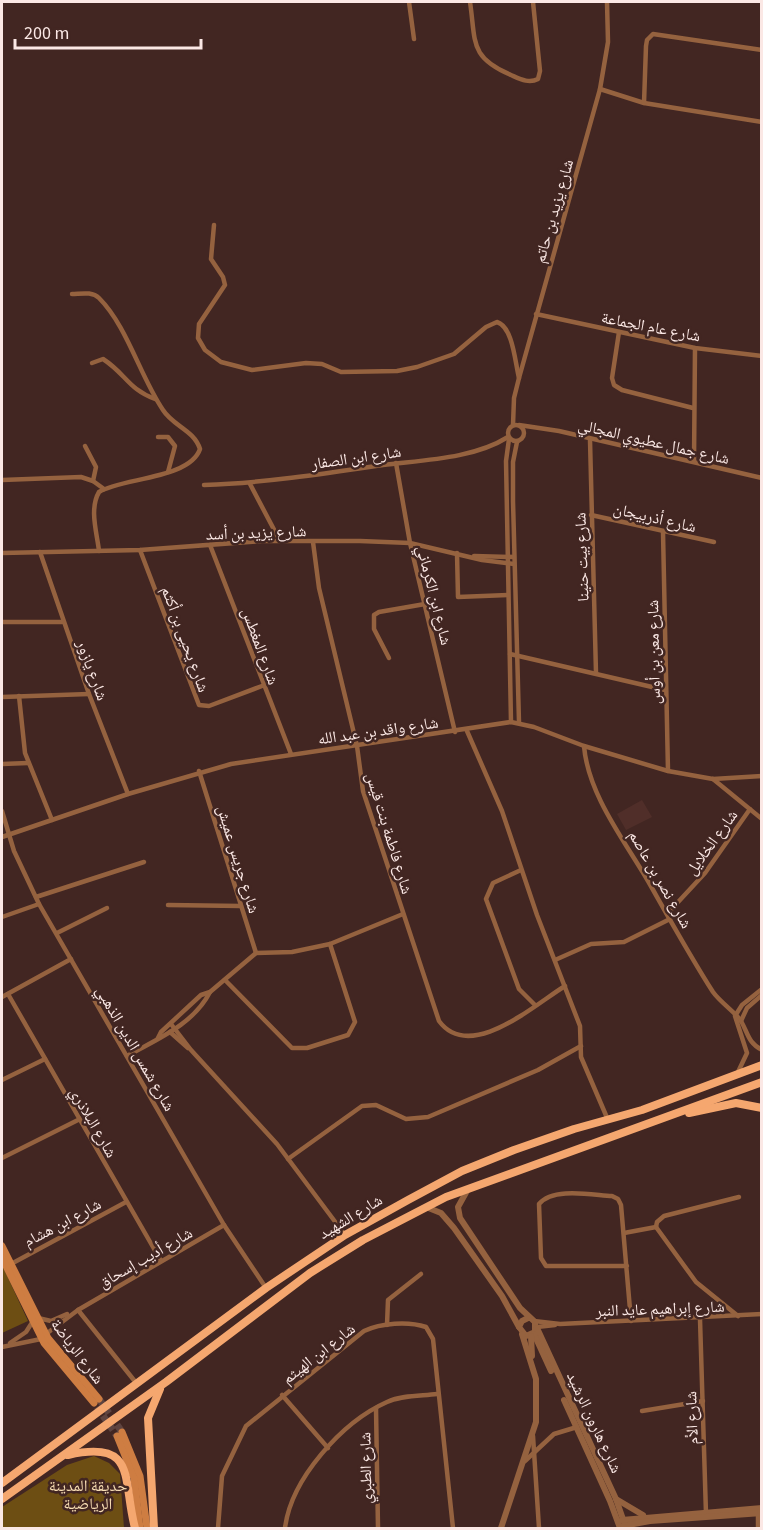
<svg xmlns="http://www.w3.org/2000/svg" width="763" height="1530" font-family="'Source Sans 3','Noto Naskh Arabic',sans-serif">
  <rect width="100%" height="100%" fill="#422622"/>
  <polygon fill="#502e29" points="642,800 652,817 626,830 617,814"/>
  <g fill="#6d4e13">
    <polygon points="2,1265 28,1321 2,1333"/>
    <polygon points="94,1456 109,1463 120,1474 124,1528 2,1528 2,1507 67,1465"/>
  </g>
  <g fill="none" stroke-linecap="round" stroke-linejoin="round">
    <g stroke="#5e433f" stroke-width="7" stroke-dasharray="7 3.5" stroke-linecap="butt">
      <polyline points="99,1399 122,1432"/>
      <polyline points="97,1407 117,1436"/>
    </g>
    <g stroke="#95623f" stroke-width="4.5">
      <polyline points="409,2 414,39"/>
      <path d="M470,2C476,42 469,57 511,75C520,79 529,84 538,79L540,71L533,2"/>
      <polyline points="600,89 644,103 762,122"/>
      <polyline points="644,103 646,46 647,40 653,34 762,50"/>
      <path d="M214,225L211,259L223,277L225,285L199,324L198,338L205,350L221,362L252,370L306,363L322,364L341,372L397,371L417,367L454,354L486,327L497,322C513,327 515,362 519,378"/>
      <path d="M72,294C80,294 92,291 99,298C127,326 140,376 163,410C173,426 194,430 200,449C190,479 121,478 99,492C89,509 97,533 99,551"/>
      <polyline points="536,314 695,348 762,356"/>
      <polyline points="619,332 612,378 614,385 622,390 693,408"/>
      <path d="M92,363L103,359C126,374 128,389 155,399"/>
      <circle cx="516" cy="433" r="8"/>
      <polyline points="513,425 514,398 519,378 600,89 608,42 607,2"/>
      <polyline points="519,425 559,431 762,478"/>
      <polyline points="158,437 168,437 175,446 168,472"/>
      <polyline points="509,439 506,461 511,722"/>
      <polyline points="590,440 596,673"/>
      <polyline points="517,442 513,462 513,501 519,722"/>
      <polyline points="85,446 96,467 93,481"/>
      <polyline points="694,461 695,348"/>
      <polyline points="396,463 410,543 455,732"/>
      <polyline points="2,480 81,477 93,481 104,489"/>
      <polyline points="250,484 280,541"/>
      <path d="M204,485C264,483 323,474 383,465C423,460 473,459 508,437"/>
      <polyline points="591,515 714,542"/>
      <polyline points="663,532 668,771"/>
      <path d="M313,542L319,588L357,746L363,791L439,1021C470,1063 534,1005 565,986"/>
      <polyline points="210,545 291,754"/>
      <polyline points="140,550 199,705 209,706 262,686"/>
      <polyline points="40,552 89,694 128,794"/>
      <polyline points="2,553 140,550 261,541 360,541 410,543 482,560 514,564"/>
      <polyline points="457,553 458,597 508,595"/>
      <polyline points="474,556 514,557"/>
      <polyline points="2,622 62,622"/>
      <polyline points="510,654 665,690"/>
      <polyline points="389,658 374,629 374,615 379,612 425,604"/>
      <polyline points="19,696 25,753 52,820"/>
      <polyline points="2,697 89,694"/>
      <polyline points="467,731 502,811 537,915 580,1026 581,1057 608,1120"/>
      <path d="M584,746C588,794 624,840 648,881C669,918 690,956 713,992C720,1002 737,1014 741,1021C748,1033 748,1043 762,1050"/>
      <polyline points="2,764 28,763"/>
      <polyline points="199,771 256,953"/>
      <polyline points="713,779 762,819"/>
      <polyline points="2,811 14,851 39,904 224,1225 266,1288"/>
      <polyline points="2,837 128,794 231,764 511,722 534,727 584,746 668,771 713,779 762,776"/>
      <polyline points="521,870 493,883 486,899 519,989 535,1005"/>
      <polyline points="36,897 144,862"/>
      <polyline points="168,905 241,906"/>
      <polyline points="667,914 705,873 750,809"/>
      <polyline points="2,917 39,904"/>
      <polyline points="57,933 107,908"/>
      <polyline points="555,960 591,944 624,942 670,919"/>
      <polyline points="225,980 292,1048 307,1048 348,1035 355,1022 330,944"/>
      <polyline points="8,994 161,1261"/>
      <polyline points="2,997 71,959"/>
      <polyline points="741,1021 747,1008 762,995"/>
      <polyline points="171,1024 191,1050 277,1144 345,1235"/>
      <polyline points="170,1032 188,1048"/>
      <polyline points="158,1038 161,1032 201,995 210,992 256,953 292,952 330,944 403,914"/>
      <path d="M127,1056C157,1039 193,1025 210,992"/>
      <polyline points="738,1072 747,1053 735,1016 742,1005 762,989"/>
      <polyline points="2,1080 45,1059"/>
      <polyline points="2,1158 78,1120"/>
      <polyline points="288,1159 362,1106 376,1105 406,1119 428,1117 538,1070 581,1046"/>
      <polyline points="656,1227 696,1282 738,1316"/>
      <polyline points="656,1227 657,1222 664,1216 739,1197"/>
      <polyline points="624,1233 656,1227"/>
      <polyline points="11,1264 126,1202"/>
      <path d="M627,1266H546L541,1258L539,1204C553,1187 592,1195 612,1196L618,1199L621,1205L631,1321"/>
      <polyline points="78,1310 137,1384"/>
      <polyline points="38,1318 51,1321 67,1314"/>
      <polyline points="700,1319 706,1514"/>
      <polyline points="534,1321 560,1324 762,1314"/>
      <polyline points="387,1325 388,1300 421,1274"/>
      <polyline points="537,1327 555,1325"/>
      <polyline points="46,1334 78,1310 224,1225"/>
      <polyline points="10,1343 26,1332 33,1321"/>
      <polyline points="2,1347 41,1339"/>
      <polyline points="282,1395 328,1448"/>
      <polyline points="376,1408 378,1528"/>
      <polyline points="642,1411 703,1401"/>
      <polyline points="533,1436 539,1528"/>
      <polyline points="525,1461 554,1434 577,1427"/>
      <path d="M218,1528L222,1476L246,1426L364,1331C381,1323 408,1321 426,1327L433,1339L453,1528"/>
      <path d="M285,1528C291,1479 342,1422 387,1402C402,1395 421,1396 437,1394"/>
      <polyline points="758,1528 758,1511"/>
    </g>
    <g stroke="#95623f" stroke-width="6">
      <polyline points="468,1189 458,1207 460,1218 520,1308 535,1322 535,1332 526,1336 519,1327 522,1321 528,1318"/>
      <polyline points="426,1207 441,1213 454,1228 502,1296 519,1327"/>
      <polyline points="537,1328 616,1499 626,1528"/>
      <polyline points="534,1334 551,1371"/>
      <polyline points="531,1336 532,1356"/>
      <polyline points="564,1400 610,1501 620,1528"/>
      <polyline points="616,1499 643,1515"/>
      <polyline points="622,1520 762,1508"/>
      <polyline points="623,1526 650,1521 762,1513"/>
      <polyline points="501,1528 536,1422 536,1379 522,1334"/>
    </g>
    <g stroke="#ce7d42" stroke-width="7">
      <polyline points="2,1246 48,1338 99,1399"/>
      <polyline points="2,1258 44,1343 94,1403"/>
      <polyline points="122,1432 140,1476 147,1528"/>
      <polyline points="117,1436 134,1478 140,1528"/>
    </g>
    <g stroke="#f5a76f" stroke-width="8">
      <polyline points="689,1113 736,1103 762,1108"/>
      <path d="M68,1455C138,1439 122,1480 135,1528"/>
      <polyline points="2,1483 266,1288 345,1235 408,1200 462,1171 514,1150 574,1129 642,1110 762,1065"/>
      <polyline points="2,1499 166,1382 310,1273 363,1240 446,1197 762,1082"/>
      <polyline points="154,1528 148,1418 160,1389"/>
    </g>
  </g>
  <g text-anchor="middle" stroke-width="5" stroke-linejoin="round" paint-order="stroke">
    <g font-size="16" fill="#fbe8e5" stroke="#422622">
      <text transform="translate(553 211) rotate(-74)" y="6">شارع يزيد بن حاتم</text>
      <text transform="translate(651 326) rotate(11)" y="6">شارع عام الجماعة</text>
      <text transform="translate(654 441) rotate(13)" y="6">شارع جمال عطيوي المجالي</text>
      <text transform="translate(356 457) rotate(-8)" y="6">شارع ابن الصفار</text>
      <text transform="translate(655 517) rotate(13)" y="6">شارع أذربيجان</text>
      <text transform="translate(256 532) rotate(-2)" y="6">شارع يزيد بن أسد</text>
      <text transform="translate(581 557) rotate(-92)" y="6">شارع بيت حنينا</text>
      <text transform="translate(435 595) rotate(76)" y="6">شارع ابن الكرماني</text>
      <text transform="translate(186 639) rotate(70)" y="6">شارع يحيى بن أكثم</text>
      <text transform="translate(261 646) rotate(70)" y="6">شارع المغطس</text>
      <text transform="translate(653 652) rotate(-91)" y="6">شارع معن بن أوس</text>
      <text transform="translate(93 670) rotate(70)" y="6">شارع يازور</text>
      <text transform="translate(378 730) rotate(-8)" y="6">شارع واقد بن عبد الله</text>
      <text transform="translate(390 833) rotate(73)" y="6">شارع فاطمة بنت قيس</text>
      <text transform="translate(711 842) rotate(-54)" y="6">شارع الخلايل</text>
      <text transform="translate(239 859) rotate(73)" y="6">شارع جريس عميش</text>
      <text transform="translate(661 879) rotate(60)" y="6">شارع نصر بن عاصم</text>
      <text transform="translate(136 1048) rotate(60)" y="6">شارع شمس الدين الذهبي</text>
      <text transform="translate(94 1122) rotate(60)" y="6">شارع البلاذري</text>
      <text transform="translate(350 1216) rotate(-31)" y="6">شارع الشهيد</text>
      <text transform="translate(62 1222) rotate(-28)" y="6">شارع ابن هشام</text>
      <text transform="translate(145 1257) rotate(-30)" y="6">شارع أديب إسحاق</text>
      <text transform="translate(660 1308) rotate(-2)" y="6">شارع إبراهيم عايد النبر</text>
      <text transform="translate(78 1351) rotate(53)" y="6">شارع الرياضة</text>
      <text transform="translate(318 1353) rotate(-38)" y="6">شارع ابن الهيثم</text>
      <text transform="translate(691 1418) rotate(-92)" y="6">شارع الأم</text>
      <text transform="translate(595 1422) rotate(65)" y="6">شارع هارون الرشيد</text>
      <text transform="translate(365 1468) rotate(-91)" y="6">شارع الطبري</text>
    </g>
    <g font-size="16" fill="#f7ddb3" stroke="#422622">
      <text x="88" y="1491">حديقة المدينة<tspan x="88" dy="18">الرياضية</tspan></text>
    </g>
  </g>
  <rect width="763" height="1530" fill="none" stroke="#fbe8e5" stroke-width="6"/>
  <path d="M15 39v9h186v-9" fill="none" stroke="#fbe8e5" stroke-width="3"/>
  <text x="24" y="39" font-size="18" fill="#fbe8e5" stroke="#422622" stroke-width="4.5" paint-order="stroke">200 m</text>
</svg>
